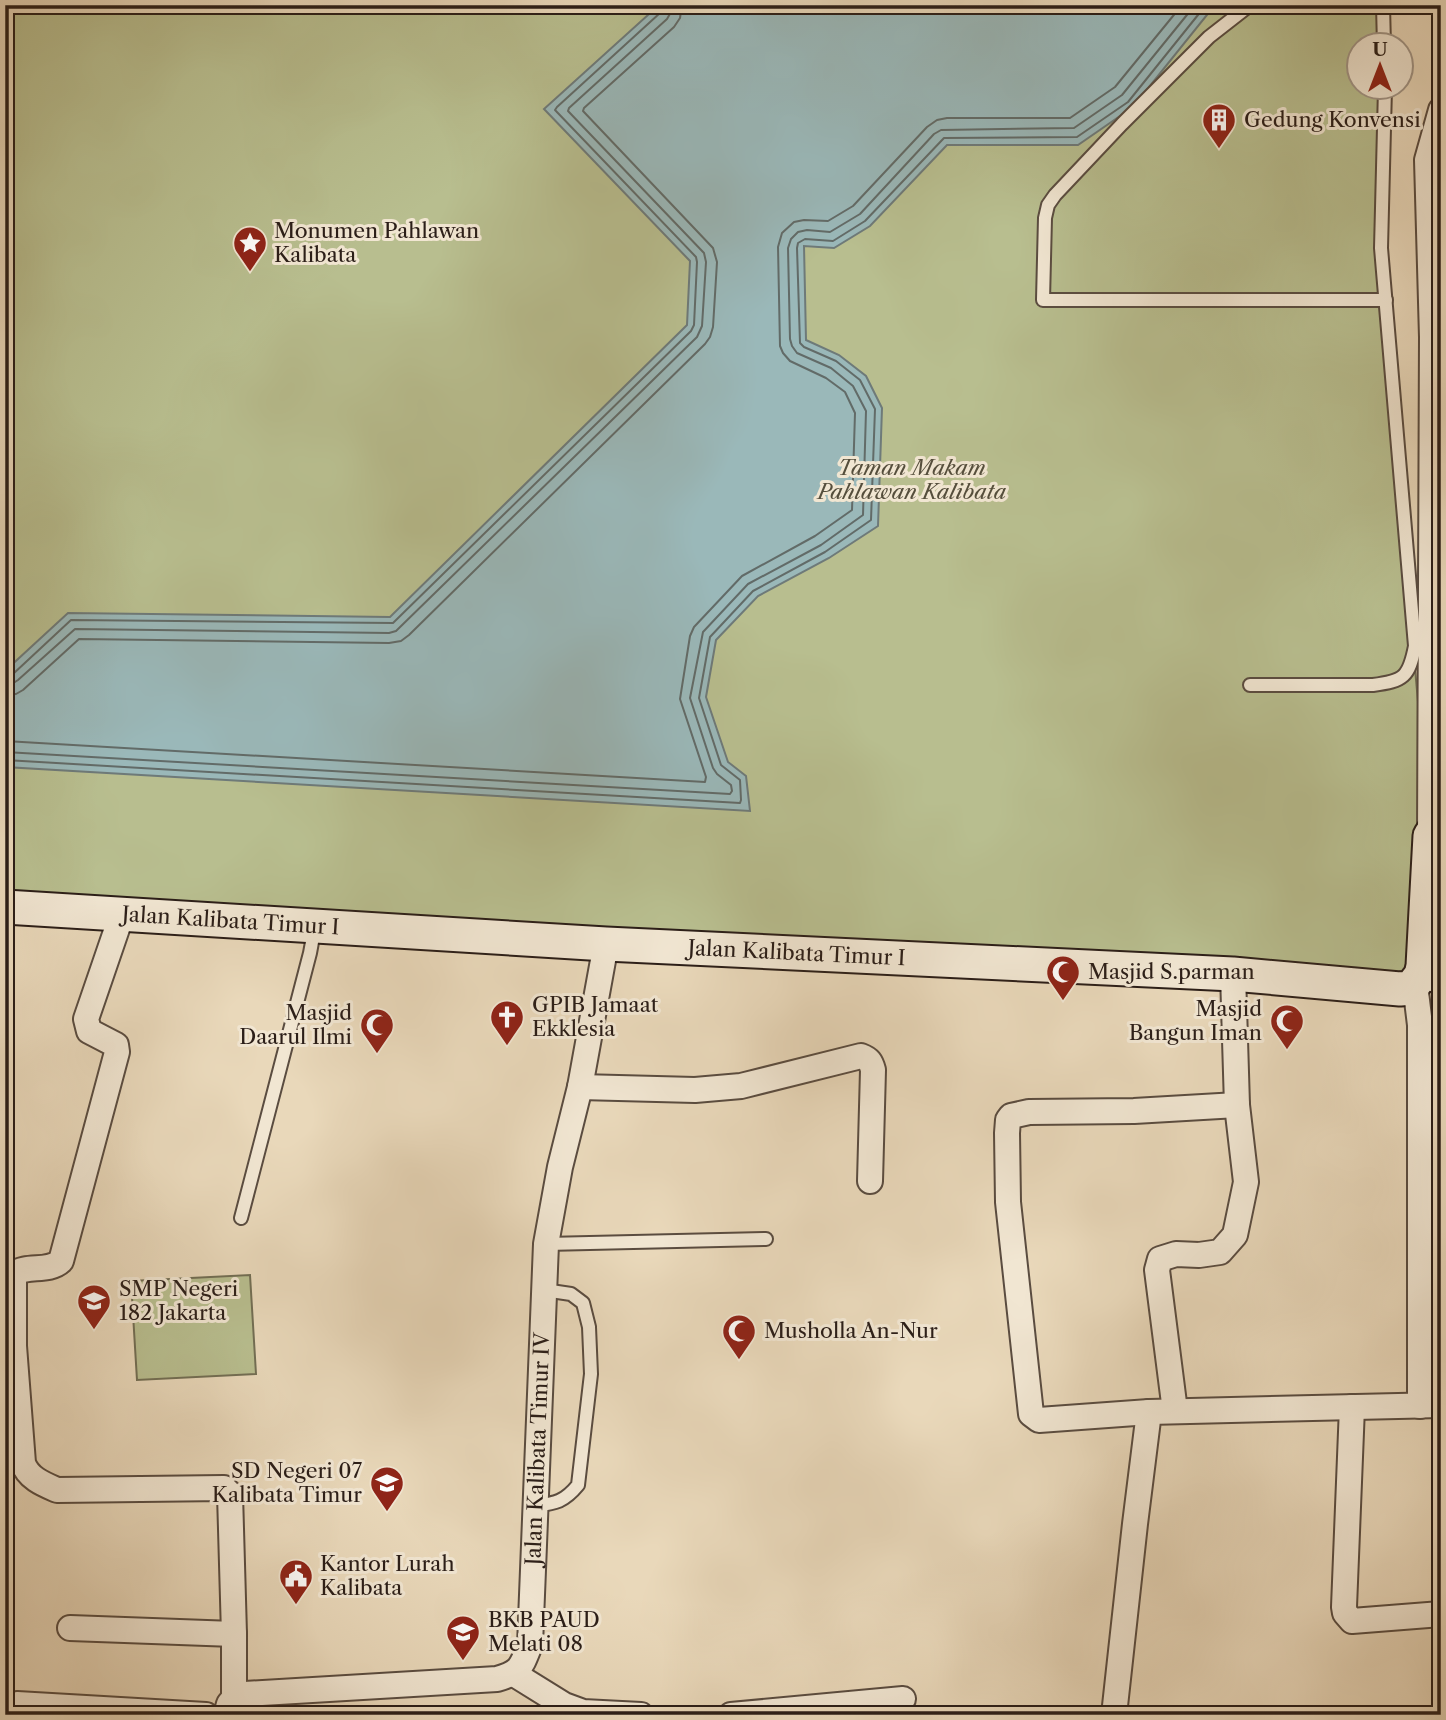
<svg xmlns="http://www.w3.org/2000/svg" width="1446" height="1720" font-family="'Libre Caslon Text',serif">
  <rect width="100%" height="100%" fill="#e9d8ba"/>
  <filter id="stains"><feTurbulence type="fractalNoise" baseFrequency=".00286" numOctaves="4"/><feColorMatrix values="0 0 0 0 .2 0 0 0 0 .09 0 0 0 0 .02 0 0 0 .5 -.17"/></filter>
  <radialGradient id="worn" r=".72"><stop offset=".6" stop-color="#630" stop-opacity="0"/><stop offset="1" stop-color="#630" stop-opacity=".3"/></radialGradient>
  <g fill="#b8be8f" stroke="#726e54" stroke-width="2">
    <polygon points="5,5 1383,5 1383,45 1358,46 1358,88 1384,88 1386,300 1413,646 1430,836 1421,975 5,906"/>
    <polygon points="250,1275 256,1374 137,1380 131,1281"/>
  </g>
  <polygon fill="#9ab8b9" stroke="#6e7a79" stroke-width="2" points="659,5 1215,5 1133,107 1078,145 947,145 870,226 834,248 804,246 806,340 839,355 866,376 882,408 878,526 829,558 758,596 716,640 706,697 728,762 746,776 750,811 5,767 5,671 68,613 390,617 687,325 690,261 544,109"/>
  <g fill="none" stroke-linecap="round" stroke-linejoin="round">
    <g stroke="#626b68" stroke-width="2">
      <polyline points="5,676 13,674 71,620 393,623 691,331 694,325 697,262 696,257 555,110 557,107 660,13 663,5"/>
      <polyline points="5,684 12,684 18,680 75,629 389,633 396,631 697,337 702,326 706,262 704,253 568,111 569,108 667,19 671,12 672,5"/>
      <polyline points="5,695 16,694 23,690 79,639 389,643 401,641 409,635 705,344 710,337 713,327 717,262 713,248 583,111 584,108 674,27 680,18 682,5"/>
      <polyline points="5,741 705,782 706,777 680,699 690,636 694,627 742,576 815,536 852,510 855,413 845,392 826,378 790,361 783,353 780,346 778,247 782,233 794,222 804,220 828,221 853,206 927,127 937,120 947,118 1070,118 1115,87 1182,5"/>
      <polyline points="5,752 730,794 732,791 731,785 717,774 713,768 690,698 703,632 748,584 821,545 863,515 866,411 853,386 831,368 797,353 792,346 790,339 788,248 791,239 798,232 807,230 830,232 860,214 934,134 941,130 1074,128 1122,95 1195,5"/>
      <polyline points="5,760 740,803 741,800 740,780 721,765 699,698 710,637 753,591 825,552 871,520 875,409 860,380 836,361 804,347 800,343 797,248 798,243 805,239 833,241 865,221 944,138 1077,137 1128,102 1206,5"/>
    </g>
    <g stroke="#5a4c40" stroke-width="16">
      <g id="lane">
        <polyline points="1250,5 1209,37 1122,124 1055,195 1048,205 1045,218 1043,300 1386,300"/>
        <polyline points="1383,5 1384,46"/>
        <path d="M1250,685H1373C1404,681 1409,677 1415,646L1381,248L1385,88"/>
        <polyline points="241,1218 310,953 315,926"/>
        <polyline points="546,1244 766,1239"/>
        <path d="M535,1506C556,1503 564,1502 578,1485L591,1374L589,1327L583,1303L571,1294L544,1290"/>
      </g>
    </g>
    <g stroke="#5a4c40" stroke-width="28">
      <g id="street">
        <polyline points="1430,836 1432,337 1427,160 1441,110"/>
        <path d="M122,914L86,1019L89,1031L116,1045L117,1052L61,1261C48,1273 27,1264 14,1274V1346L23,1463C28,1478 43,1484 57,1490L224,1488L230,1494L234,1634V1698"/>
        <polyline points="1421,975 1441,982"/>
        <polyline points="1415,984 1420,1025 1420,1406"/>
        <path d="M580,1087L695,1090L741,1086L861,1056C869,1059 871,1062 873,1070L870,1181"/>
        <polyline points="1352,1407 1344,1607 1345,1613 1352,1621 1441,1614"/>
        <polyline points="1175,1411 1157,1270 1160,1259 1176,1254 1199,1255 1220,1252 1235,1235 1246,1182 1237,1105 1233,974"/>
        <polyline points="1149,1412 1039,1420 1031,1414 1008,1202 1007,1133 1008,1120 1011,1116 1029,1112 1134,1111 1237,1105"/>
        <polyline points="70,1628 234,1634"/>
        <polyline points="514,1674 564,1705 583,1712 641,1715"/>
        <polyline points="17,1704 206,1715"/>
        <path id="s1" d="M226,1715L229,1704L234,1698L245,1694L497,1679C521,1672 521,1667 530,1645L546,1244L560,1167L580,1087L606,944"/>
        <polyline points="731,1715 903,1699"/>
        <polyline points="1114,1715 1135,1524 1149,1412 1441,1405"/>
      </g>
    </g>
    <g stroke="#2b1e18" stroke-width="37">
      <g id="secondary">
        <path id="s2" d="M5,907L606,944L1233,974L1400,989L1411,988L1421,975L1423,966L1430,836L1441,820"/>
      </g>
    </g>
    <use href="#lane" stroke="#f1e6d2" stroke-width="12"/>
    <use href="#street" stroke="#f1e6d2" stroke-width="24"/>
    <use href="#secondary" stroke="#f1e6d2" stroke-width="33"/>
  </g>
  <defs>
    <g id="building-pin" transform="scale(1.75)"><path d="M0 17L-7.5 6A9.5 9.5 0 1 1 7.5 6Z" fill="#8f2418" stroke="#f1e6d2"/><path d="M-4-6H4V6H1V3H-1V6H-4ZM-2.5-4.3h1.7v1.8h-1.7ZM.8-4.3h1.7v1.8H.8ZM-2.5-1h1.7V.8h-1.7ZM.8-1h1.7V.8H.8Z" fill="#fff"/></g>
    <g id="sight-pin" transform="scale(1.75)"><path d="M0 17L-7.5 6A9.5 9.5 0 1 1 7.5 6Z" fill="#8f2418" stroke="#f1e6d2"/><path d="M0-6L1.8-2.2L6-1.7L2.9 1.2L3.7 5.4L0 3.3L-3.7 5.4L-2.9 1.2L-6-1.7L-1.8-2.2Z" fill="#fff"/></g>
    <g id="mosque-pin" transform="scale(1.75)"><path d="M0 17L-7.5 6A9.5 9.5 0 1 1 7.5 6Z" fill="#8f2418" stroke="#f1e6d2"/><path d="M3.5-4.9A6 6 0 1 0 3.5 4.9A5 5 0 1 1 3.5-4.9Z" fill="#fff"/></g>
    <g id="church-pin" transform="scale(1.75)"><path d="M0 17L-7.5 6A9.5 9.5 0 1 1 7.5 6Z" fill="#8f2418" stroke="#f1e6d2"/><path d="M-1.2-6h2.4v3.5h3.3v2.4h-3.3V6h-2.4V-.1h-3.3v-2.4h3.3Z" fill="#fff"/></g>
    <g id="school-pin" transform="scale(1.75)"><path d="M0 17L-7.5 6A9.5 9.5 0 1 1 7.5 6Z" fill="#8f2418" stroke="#f1e6d2"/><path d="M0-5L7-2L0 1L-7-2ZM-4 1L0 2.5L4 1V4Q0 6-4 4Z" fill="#fff"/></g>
    <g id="civic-pin" transform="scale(1.75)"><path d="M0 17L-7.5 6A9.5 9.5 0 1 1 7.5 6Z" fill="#8f2418" stroke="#f1e6d2"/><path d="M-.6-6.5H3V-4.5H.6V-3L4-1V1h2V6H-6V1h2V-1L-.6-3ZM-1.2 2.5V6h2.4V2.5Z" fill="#fff"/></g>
  </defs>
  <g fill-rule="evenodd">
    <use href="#building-pin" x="1219" y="120"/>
    <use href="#sight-pin" x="250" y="243"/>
    <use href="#mosque-pin" x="1063" y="972"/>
    <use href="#church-pin" x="507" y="1017"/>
    <use href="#mosque-pin" x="1287" y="1021"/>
    <use href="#mosque-pin" x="377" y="1025"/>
    <use href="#school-pin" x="94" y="1301"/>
    <use href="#mosque-pin" x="739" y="1331"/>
    <use href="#school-pin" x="387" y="1483"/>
    <use href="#civic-pin" x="296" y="1576"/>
    <use href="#school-pin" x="463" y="1632"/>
  </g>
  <g text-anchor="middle" stroke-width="6" stroke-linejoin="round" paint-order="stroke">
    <g font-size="21" fill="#2b1e18" stroke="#f1e6d2" text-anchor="start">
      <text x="1244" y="127">Gedung Konvensi</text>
      <text x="274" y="238">Monumen Pahlawan<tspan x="274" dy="24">Kalibata</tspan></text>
      <text x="1088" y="979">Masjid S.parman</text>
      <text x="532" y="1012">GPIB Jamaat<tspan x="532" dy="24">Ekklesia</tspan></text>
      <text x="1262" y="1016" text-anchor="end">Masjid<tspan x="1262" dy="24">Bangun Iman</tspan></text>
      <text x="352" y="1020" text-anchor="end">Masjid<tspan x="352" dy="24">Daarul Ilmi</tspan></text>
      <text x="119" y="1296">SMP Negeri<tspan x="119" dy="24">182 Jakarta</tspan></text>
      <text x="764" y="1338">Musholla An-Nur</text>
      <text x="362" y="1478" text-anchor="end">SD Negeri 07<tspan x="362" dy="24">Kalibata Timur</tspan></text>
      <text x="320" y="1571">Kantor Lurah<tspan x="320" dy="24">Kalibata</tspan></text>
      <text x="488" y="1627">BKB PAUD<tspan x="488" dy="24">Melati 08</tspan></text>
    </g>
    <g font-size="21" font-style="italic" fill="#554e3c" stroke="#f1e6d2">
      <text x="912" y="475">Taman Makam<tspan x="912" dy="24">Pahlawan Kalibata</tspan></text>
    </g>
    <g font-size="21" fill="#2b1e18" stroke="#f1e6d2">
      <text dy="7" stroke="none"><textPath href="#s2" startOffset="226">Jalan Kalibata Timur I</textPath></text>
      <text dy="7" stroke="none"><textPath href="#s2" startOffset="793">Jalan Kalibata Timur I</textPath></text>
      <text dy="7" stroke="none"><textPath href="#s1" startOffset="530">Jalan Kalibata Timur IV</textPath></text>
    </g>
  </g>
  <rect width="1446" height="1720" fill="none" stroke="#e9d8ba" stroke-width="28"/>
  <rect x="7" y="7" width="1432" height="1706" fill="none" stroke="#2b1e18" stroke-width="3.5"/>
  <rect x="14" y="14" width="1418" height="1692" fill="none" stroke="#2b1e18" stroke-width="2"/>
  <g transform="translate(1380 66)"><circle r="33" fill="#f1e6d2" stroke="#a29688" stroke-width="2"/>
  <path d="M0-5L12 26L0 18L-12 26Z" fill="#8f2418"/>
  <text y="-10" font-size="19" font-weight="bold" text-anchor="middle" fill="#2b1e18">U</text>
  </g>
  <rect width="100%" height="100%" filter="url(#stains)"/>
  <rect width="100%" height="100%" fill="url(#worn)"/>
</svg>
